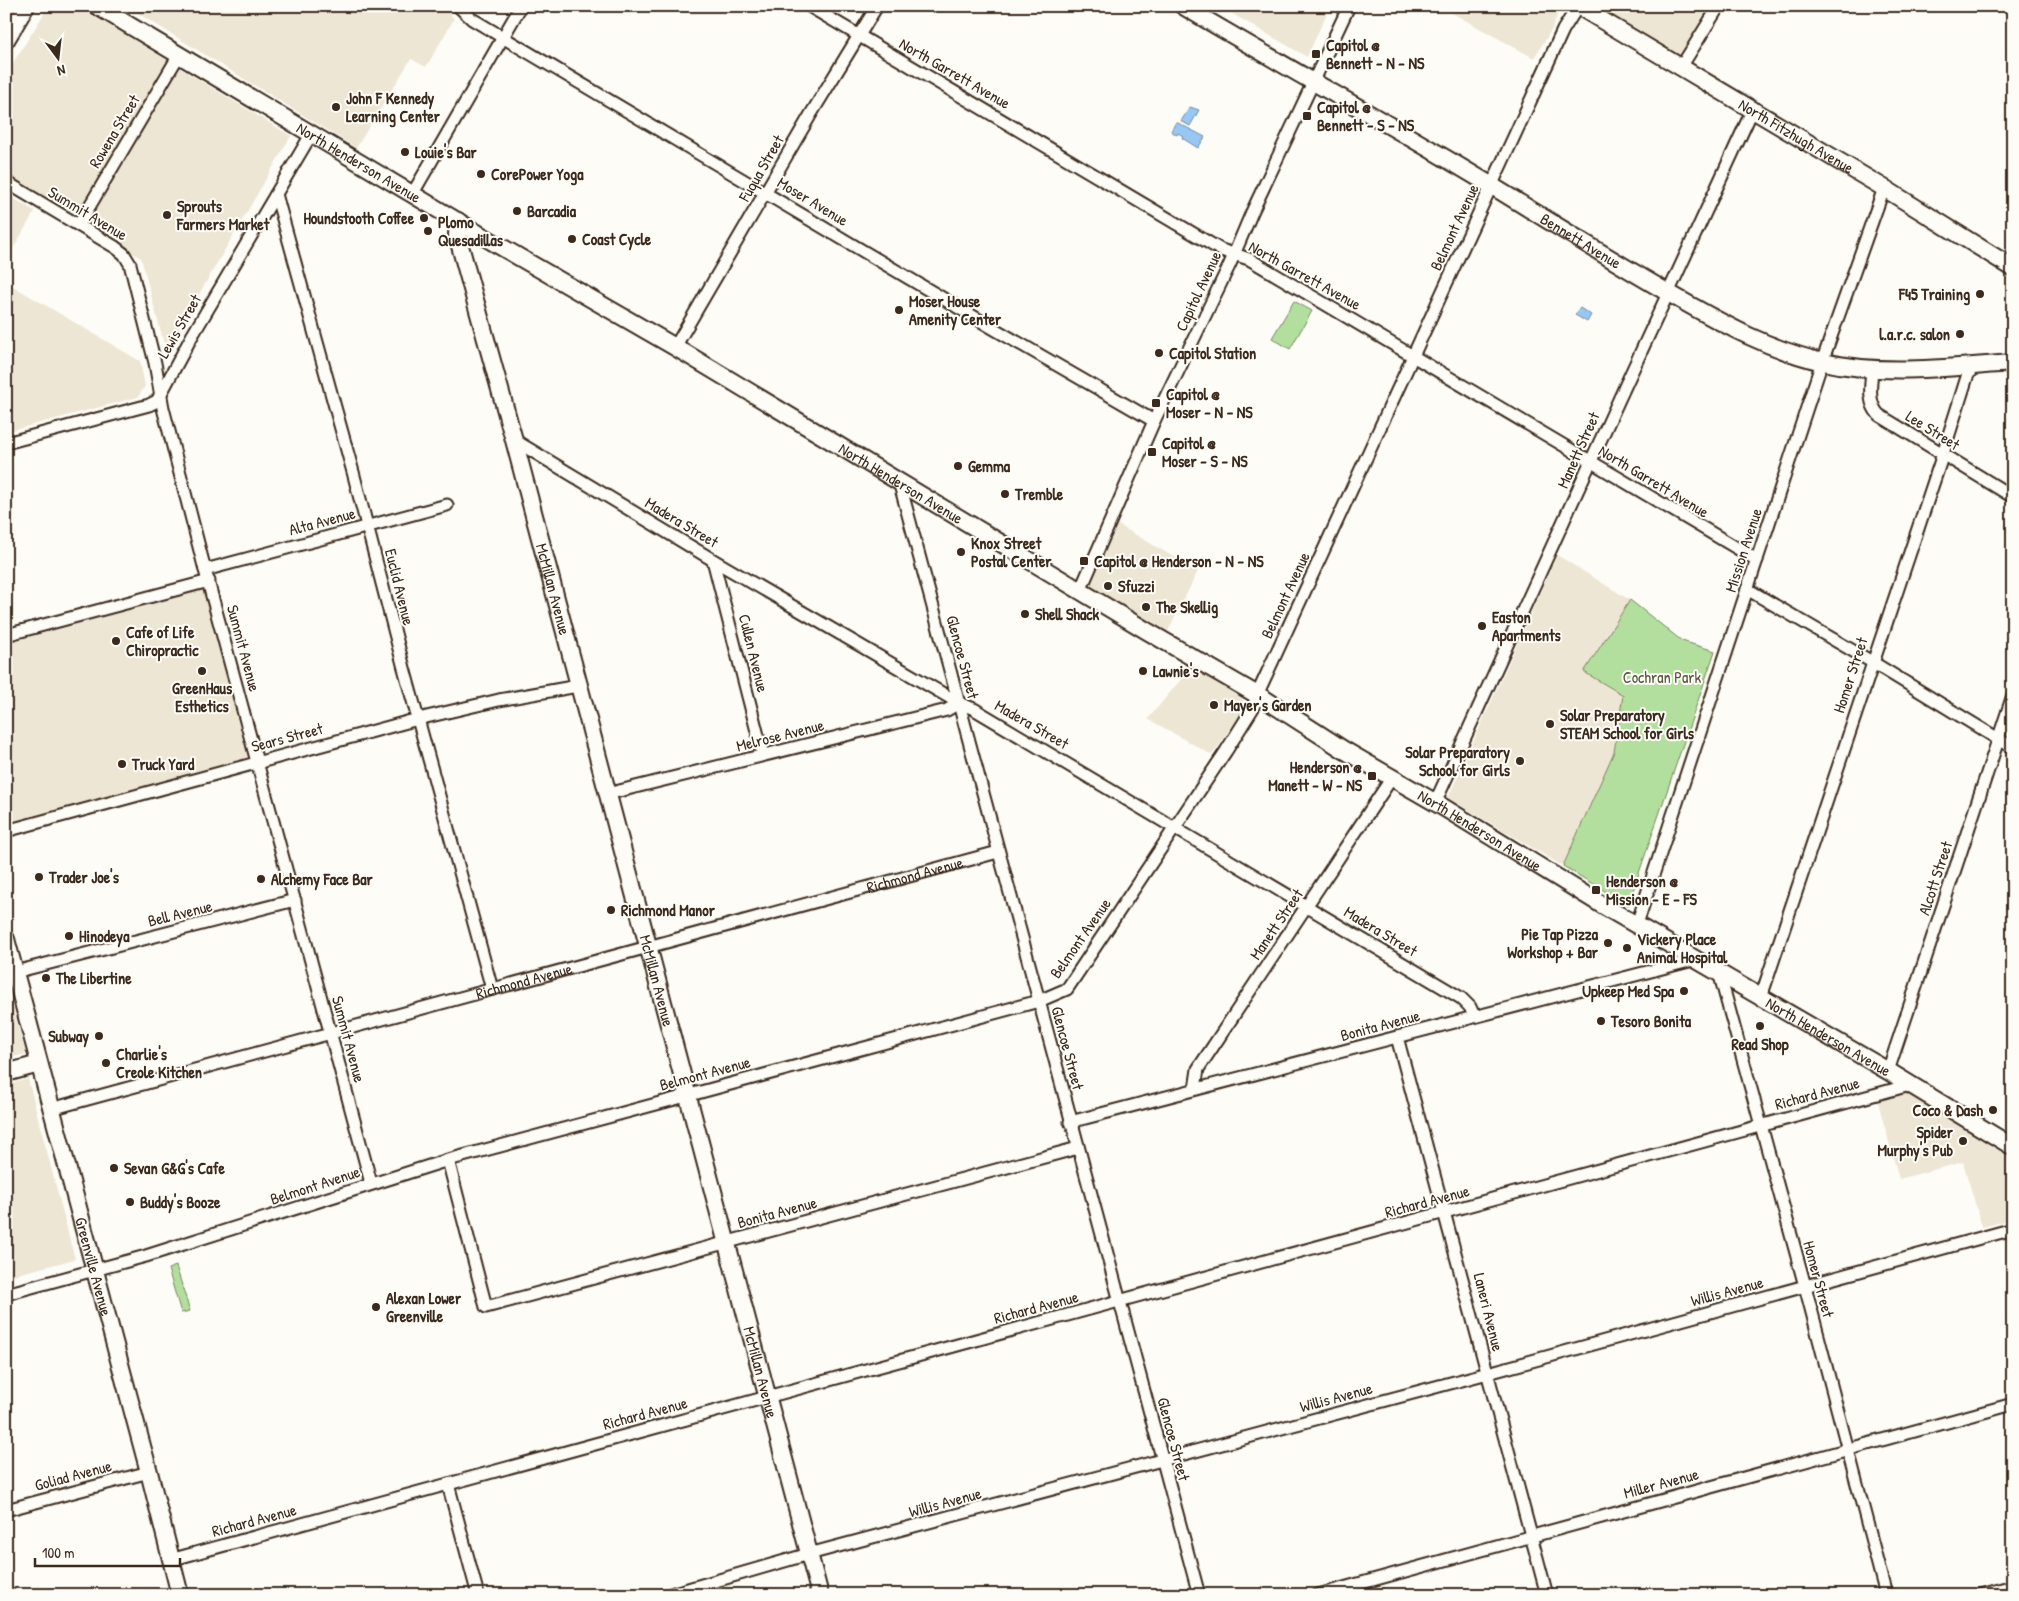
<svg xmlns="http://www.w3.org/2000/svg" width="2019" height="1601" font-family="'Patrick Hand',sans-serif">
  <rect width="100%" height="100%" fill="#fdfcf7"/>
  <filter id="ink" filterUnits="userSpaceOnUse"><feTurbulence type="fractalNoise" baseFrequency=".02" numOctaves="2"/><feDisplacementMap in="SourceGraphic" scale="10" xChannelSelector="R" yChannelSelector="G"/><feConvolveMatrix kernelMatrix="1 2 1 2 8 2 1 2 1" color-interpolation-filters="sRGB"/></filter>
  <g filter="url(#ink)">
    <g fill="#eee6d4">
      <polygon points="49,6 78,6 291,136 166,351 141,258 6,174 6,74"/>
      <polygon points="126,6 444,6 454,19 426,67 411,59 356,148"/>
      <polygon points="1234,6 1330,6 1307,57 1231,13"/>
      <polygon points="1455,6 1547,6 1558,13 1552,29 1534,58 1452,13"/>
      <polygon points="1593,6 1711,6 1681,57"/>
      <polygon points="6,194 35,211 6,261"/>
      <polygon points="6,282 140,361 145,386 138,397 6,432"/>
      <polygon points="1117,524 1198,571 1165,637 1093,591 1089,585"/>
      <polygon points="1557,555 1630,600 1584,672 1623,695 1614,752 1563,866 1448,798"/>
      <polygon points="203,590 248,759 6,824 6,643"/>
      <polygon points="1192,666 1242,699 1245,708 1212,755 1148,719"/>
      <polygon points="6,983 26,1054 6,1059"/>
      <polygon points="28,1079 75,1259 6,1277 6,1085"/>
      <polygon points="1902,1094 1909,1094 1990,1142 1989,1145 2013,1159 2013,1219 1982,1227 1963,1162 1899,1179 1878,1102"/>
    </g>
    <g fill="#b3df9e" stroke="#77845e">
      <polygon points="1294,301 1312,311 1290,349 1272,338"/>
      <polygon points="1630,600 1682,641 1715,651 1628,905 1563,866 1614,752 1623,695 1584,672"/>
      <polygon points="176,1266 190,1311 181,1313 168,1269"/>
    </g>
    <g fill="#97c8f3" stroke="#72899e">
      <polygon points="1190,107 1199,110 1190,126 1181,121"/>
      <polygon points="1176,122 1205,137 1198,148 1182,138 1183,136 1178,133 1177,135 1171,131"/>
      <polygon points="1580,308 1591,315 1587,322 1575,315"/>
    </g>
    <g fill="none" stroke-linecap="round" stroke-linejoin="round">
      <g stroke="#3b2a1e" stroke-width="15">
        <g id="street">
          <polyline points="458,6 472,19 991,327 1154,421"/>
          <polyline points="809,6 1221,250 1249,259 1757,560"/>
          <polyline points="1681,67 1719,6"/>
          <polyline points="6,182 115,247 124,254 130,264 155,363 163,408 205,570 371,1183"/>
          <polyline points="413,193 521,6"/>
          <polyline points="276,194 353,472 404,668 492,989"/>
          <polyline points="79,224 179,55"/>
          <polyline points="675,347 811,114 877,6"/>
          <path d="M1872,369C1871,385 1867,402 1879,415L2013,497"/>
          <polyline points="514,440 713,560 959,703 974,709 1461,998 1470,1007 1474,1016"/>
          <polyline points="6,443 149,405 157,401 192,336 312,133"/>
          <polyline points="899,481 1199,1595"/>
          <polyline points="713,560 763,755"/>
          <polyline points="205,570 447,505"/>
          <polyline points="1747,589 1872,662 2013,748"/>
          <polyline points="1080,591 1154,421 1230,264 1252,212 1349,6"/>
          <polyline points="6,635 209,581"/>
          <polyline points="607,794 947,710 959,703"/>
          <polyline points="1435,803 1622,393 1752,111"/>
          <polyline points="6,831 418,719 499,700 578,686"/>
          <polyline points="1637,924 1822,362 1884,188"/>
          <polyline points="15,972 295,900"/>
          <polyline points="1719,972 1805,1286 1886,1595"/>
          <polyline points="1761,997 1940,463 1967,377 1973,366"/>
          <polyline points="1397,1037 1547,1595"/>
          <polyline points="1888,1071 2013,695"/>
          <polyline points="1195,1089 1198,1069 1391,779"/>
          <path id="s1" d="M51,1109L998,852"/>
          <polyline points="1070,1122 1697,959"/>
          <polyline points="448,1160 486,1307 1078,1148"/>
          <polyline points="6,1294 146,1256 448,1160 1039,1001 1067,989 1226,751 1253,708 1257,695 1563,30 1578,6"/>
          <polyline points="448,1484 478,1595"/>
          <polyline points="6,1510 149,1472"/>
          <polyline points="170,1560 1910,1085"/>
          <polyline points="667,1595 809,1554 1488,1373 2013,1229"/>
          <polyline points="1318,1595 2013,1404"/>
          <polyline points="1980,1595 2013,1586"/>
        </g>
      </g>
      <g stroke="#3b2a1e" stroke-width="20">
        <g id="secondary">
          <path id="s2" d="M97,6L479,234L675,347L1147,631L1266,700L1344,750L1443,807L1602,905L1888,1071L2013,1147"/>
          <path id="s3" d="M1183,6C1285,67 1390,124 1492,186C1554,224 1616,263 1679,299C1725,325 1770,350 1823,362C1885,376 1950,367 2013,363"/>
          <path id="s4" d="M1578,6L1884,188L2013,268"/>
          <polyline points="6,40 26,6"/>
          <path id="s5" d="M458,221L457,235L514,440L820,1595"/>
          <path id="s6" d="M6,939L149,1472L180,1595"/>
          <polyline points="6,1073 39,1064"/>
        </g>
      </g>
      <use href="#street" stroke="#fdfcf7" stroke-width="11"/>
      <use href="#secondary" stroke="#fdfcf7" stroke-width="16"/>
    </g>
  </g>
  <g fill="#3b2a1e" stroke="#fdfcf7" stroke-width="2">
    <rect x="1311" y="49" width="10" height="10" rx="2.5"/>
    <circle cx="336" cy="107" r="5"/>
    <rect x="1302" y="111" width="10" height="10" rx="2.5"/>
    <circle cx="405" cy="152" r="5"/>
    <circle cx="481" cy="174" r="5"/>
    <circle cx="517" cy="211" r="5"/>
    <circle cx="167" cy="215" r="5"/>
    <circle cx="424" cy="218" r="5"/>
    <circle cx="428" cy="231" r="5"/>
    <circle cx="572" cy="239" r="5"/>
    <circle cx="1980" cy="294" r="5"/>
    <circle cx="899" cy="310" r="5"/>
    <circle cx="1960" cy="334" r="5"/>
    <circle cx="1159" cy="353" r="5"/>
    <rect x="1151" y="398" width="10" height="10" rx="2.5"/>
    <rect x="1147" y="447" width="10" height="10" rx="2.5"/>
    <circle cx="958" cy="466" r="5"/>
    <circle cx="1005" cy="494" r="5"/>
    <circle cx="961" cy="552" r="5"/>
    <rect x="1079" y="556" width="10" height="10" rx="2.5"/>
    <circle cx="1108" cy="586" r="5"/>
    <circle cx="1146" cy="607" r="5"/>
    <circle cx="1025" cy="614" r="5"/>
    <circle cx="1482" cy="626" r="5"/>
    <circle cx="116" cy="641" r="5"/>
    <circle cx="202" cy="671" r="5"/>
    <circle cx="1143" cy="671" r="5"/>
    <circle cx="1214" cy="705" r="5"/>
    <circle cx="1550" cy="724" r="5"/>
    <circle cx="1520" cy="761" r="5"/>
    <circle cx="122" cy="764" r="5"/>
    <rect x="1367" y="771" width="10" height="10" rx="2.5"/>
    <circle cx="39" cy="877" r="5"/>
    <circle cx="261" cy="879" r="5"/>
    <rect x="1591" y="885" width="10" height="10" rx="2.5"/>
    <circle cx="611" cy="910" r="5"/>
    <circle cx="69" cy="936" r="5"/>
    <circle cx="1608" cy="943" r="5"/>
    <circle cx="1627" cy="948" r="5"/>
    <circle cx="46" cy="978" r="5"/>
    <circle cx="1684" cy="991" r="5"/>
    <circle cx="1601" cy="1021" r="5"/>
    <circle cx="1760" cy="1026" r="5"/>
    <circle cx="99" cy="1036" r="5"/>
    <circle cx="106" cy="1063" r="5"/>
    <circle cx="1993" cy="1110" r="5"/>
    <circle cx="1963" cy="1141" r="5"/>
    <circle cx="114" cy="1168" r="5"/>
    <circle cx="130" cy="1202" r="5"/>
    <circle cx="376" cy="1307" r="5"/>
  </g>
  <g text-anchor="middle" stroke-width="4" stroke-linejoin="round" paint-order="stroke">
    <g font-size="16" font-weight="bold" fill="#3b2a1e" stroke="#fdfcf7" text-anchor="start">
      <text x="1326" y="51">Capitol @<tspan x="1326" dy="18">Bennett - N - NS</tspan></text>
      <text x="346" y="104">John F Kennedy<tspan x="346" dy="18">Learning Center</tspan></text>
      <text x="1317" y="113">Capitol @<tspan x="1317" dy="18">Bennett - S - NS</tspan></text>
      <text x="415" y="158">Louie's Bar</text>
      <text x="491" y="180">CorePower Yoga</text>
      <text x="177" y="212">Sprouts<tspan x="177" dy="18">Farmers Market</tspan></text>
      <text x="527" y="217">Barcadia</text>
      <text x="414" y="224" text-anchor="end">Houndstooth Coffee</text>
      <text x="438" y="228">Plomo<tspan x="438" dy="18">Quesadillas</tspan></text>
      <text x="582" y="245">Coast Cycle</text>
      <text x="1970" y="300" text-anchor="end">F45 Training</text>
      <text x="909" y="307">Moser House<tspan x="909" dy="18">Amenity Center</tspan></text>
      <text x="1950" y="340" text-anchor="end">l.a.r.c. salon</text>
      <text x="1169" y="359">Capitol Station</text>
      <text x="1166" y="400">Capitol @<tspan x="1166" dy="18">Moser - N - NS</tspan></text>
      <text x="1162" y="449">Capitol @<tspan x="1162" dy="18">Moser - S - NS</tspan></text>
      <text x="968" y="472">Gemma</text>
      <text x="1015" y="500">Tremble</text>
      <text x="971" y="549">Knox Street<tspan x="971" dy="18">Postal Center</tspan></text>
      <text x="1094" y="567">Capitol @ Henderson - N - NS</text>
      <text x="1118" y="592">Sfuzzi</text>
      <text x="1156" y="613">The Skellig</text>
      <text x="1035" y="620">Shell Shack</text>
      <text x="1492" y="623">Easton<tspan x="1492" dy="18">Apartments</tspan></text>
      <text x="126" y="638">Cafe of Life<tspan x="126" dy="18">Chiropractic</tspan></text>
      <text x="1153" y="677">Lawnie's</text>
      <text x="202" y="694" text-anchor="middle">GreenHaus<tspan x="202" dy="18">Esthetics</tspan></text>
      <text x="1224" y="711">Mayer's Garden</text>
      <text x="1560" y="721">Solar Preparatory<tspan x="1560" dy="18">STEAM School for Girls</tspan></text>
      <text x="1510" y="758" text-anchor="end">Solar Preparatory<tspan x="1510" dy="18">School for Girls</tspan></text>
      <text x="132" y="770">Truck Yard</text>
      <text x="1362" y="773" text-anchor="end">Henderson @<tspan x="1362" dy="18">Manett - W - NS</tspan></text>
      <text x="49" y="883">Trader Joe's</text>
      <text x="271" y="885">Alchemy Face Bar</text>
      <text x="1606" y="887">Henderson @<tspan x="1606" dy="18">Mission - E - FS</tspan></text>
      <text x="621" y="916">Richmond Manor</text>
      <text x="1598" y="940" text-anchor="end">Pie Tap Pizza<tspan x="1598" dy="18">Workshop + Bar</tspan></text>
      <text x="79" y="942">Hinodeya</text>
      <text x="1637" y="945">Vickery Place<tspan x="1637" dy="18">Animal Hospital</tspan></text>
      <text x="56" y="984">The Libertine</text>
      <text x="1674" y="997" text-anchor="end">Upkeep Med Spa</text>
      <text x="1611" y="1027">Tesoro Bonita</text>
      <text x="89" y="1042" text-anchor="end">Subway</text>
      <text x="1760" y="1050" text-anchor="middle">Read Shop</text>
      <text x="116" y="1060">Charlie's<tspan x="116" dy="18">Creole Kitchen</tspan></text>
      <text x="1983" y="1116" text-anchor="end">Coco &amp; Dash</text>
      <text x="1953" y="1138" text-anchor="end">Spider<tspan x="1953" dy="18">Murphy's Pub</tspan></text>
      <text x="124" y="1174">Sevan G&amp;G's Cafe</text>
      <text x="140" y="1208">Buddy's Booze</text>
      <text x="386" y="1304">Alexan Lower<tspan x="386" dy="18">Greenville</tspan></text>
    </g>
    <g font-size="16" fill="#3b2a1e" stroke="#fdfcf7">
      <text transform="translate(955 73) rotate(30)" y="6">North Garrett Avenue</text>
      <text transform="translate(114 131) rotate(-59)" y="6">Rowena Street</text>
      <text dy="6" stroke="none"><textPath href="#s4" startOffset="254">North Fitzhugh Avenue</textPath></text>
      <text dy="6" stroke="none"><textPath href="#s2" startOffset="305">North Henderson Avenue</textPath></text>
      <text transform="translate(761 168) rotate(-60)" y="6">Fuqua Street</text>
      <text transform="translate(813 201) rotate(31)" y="6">Moser Avenue</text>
      <text transform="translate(88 213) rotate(31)" y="6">Summit Avenue</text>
      <text transform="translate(1454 227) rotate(-65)" y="6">Belmont Avenue</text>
      <text dy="6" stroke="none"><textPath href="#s3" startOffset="462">Bennett Avenue</textPath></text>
      <text transform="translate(1305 275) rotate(29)" y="6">North Garrett Avenue</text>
      <text transform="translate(1198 291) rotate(-65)" y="6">Capitol Avenue</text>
      <text transform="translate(179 326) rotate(-60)" y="6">Lewis Street</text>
      <text transform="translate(1933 430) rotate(32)" y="6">Lee Street</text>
      <text transform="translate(1578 450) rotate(-66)" y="6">Manett Street</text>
      <text transform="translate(1654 481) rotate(31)" y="6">North Garrett Avenue</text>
      <text dy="6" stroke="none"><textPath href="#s2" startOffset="935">North Henderson Avenue</textPath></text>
      <text transform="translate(322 521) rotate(-15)" y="6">Alta Avenue</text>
      <text transform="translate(682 522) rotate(31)" y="6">Madera Street</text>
      <text transform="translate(1743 550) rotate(-72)" y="6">Mission Avenue</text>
      <text transform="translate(400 587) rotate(76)" y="6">Euclid Avenue</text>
      <text dy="6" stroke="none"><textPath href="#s5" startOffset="381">McMillan Avenue</textPath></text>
      <text transform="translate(1285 595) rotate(-65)" y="6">Belmont Avenue</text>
      <text transform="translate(244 648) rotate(75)" y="6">Summit Avenue</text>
      <text transform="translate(754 653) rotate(76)" y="6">Cullen Avenue</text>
      <text transform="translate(963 657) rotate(75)" y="6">Glencoe Street</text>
      <text transform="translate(1850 675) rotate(-72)" y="6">Homer Street</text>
      <text transform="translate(1032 724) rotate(30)" y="6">Madera Street</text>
      <text transform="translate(780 735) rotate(-14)" y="6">Melrose Avenue</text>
      <text transform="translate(287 737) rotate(-15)" y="6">Sears Street</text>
      <text dy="6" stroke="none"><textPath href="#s2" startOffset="1610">North Henderson Avenue</textPath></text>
      <text dy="6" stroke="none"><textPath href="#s1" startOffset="895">Richmond Avenue</textPath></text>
      <text transform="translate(1935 878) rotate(-72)" y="6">Alcott Street</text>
      <text transform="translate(180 913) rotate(-14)" y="6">Bell Avenue</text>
      <text transform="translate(1276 924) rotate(-56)" y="6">Manett Street</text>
      <text transform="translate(1381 931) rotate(31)" y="6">Madera Street</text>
      <text transform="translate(1080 938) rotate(-55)" y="6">Belmont Avenue</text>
      <text dy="6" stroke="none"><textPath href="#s1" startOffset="490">Richmond Avenue</textPath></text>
      <text dy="6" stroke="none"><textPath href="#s5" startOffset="786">McMillan Avenue</textPath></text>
      <text transform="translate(1380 1025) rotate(-15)" y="6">Bonita Avenue</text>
      <text dy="6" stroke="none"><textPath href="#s2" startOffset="2015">North Henderson Avenue</textPath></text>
      <text transform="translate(349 1039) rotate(75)" y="6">Summit Avenue</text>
      <text transform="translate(1068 1048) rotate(75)" y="6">Glencoe Street</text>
      <text transform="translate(705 1073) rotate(-15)" y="6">Belmont Avenue</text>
      <text transform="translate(1817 1093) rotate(-15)" y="6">Richard Avenue</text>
      <text transform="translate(315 1185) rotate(-18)" y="6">Belmont Avenue</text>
      <text transform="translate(1427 1201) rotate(-15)" y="6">Richard Avenue</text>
      <text transform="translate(777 1212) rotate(-15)" y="6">Bonita Avenue</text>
      <text dy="6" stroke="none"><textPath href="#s6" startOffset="339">Greenville Avenue</textPath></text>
      <text transform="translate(1819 1279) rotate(75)" y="6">Homer Street</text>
      <text transform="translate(1727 1291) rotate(-15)" y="6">Willis Avenue</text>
      <text transform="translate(1036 1307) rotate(-15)" y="6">Richard Avenue</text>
      <text transform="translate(1489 1312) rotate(76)" y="6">Laneri Avenue</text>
      <text dy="6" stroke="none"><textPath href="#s5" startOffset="1191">McMillan Avenue</textPath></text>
      <text transform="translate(1336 1397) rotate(-15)" y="6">Willis Avenue</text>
      <text transform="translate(645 1413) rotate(-15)" y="6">Richard Avenue</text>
      <text transform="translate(1174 1439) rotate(75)" y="6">Glencoe Street</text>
      <text transform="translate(73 1475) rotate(-15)" y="6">Goliad Avenue</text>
      <text transform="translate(1661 1483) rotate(-15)" y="6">Miller Avenue</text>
      <text transform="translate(945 1502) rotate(-15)" y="6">Willis Avenue</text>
      <text transform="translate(254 1520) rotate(-15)" y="6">Richard Avenue</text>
    </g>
    <g font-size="16" fill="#59573e" stroke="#fdfcf7">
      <text x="1662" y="683">Cochran Park</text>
    </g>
  </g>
  <rect width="2019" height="1601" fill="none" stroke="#fdfcf7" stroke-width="25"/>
  <rect x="12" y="12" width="1994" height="1576" fill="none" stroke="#3b2a1e" stroke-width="2" filter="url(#ink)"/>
  <g transform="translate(58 58) rotate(165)" stroke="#fdfcf7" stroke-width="4" paint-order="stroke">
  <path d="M0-4L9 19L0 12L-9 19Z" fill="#3b2a1e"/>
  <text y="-8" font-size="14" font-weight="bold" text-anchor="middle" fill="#3b2a1e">N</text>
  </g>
  <path d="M35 1558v8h145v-8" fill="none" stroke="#3b2a1e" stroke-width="2.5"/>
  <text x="42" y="1558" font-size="15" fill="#3b2a1e" stroke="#fdfcf7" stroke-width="4" paint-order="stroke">100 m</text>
</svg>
